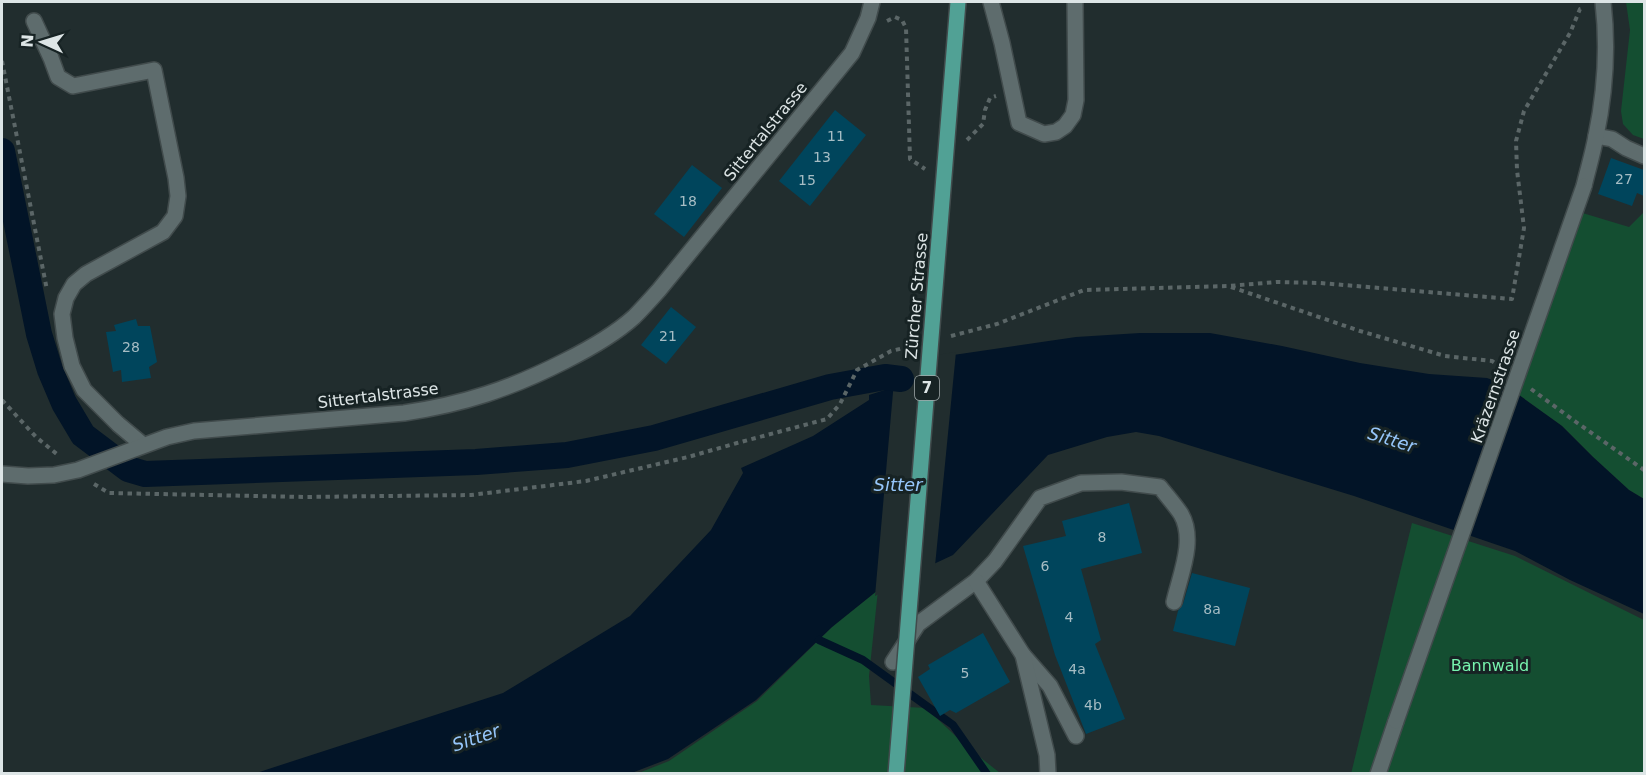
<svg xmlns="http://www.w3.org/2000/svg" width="1646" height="775" font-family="'DejaVu Sans',sans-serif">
  <rect width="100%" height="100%" fill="#212d2e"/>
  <g fill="#144e31">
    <polygon points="1626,2 1644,2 1644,139 1633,135 1623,124 1621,111 1630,30"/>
    <polygon points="1576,211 1629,227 1644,212 1644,499 1629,490 1593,457 1562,426 1512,390"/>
    <polygon points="1412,523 1515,556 1644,620 1644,773 1351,774"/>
    <polygon points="878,590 869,676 871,705 926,708 966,746 1000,773 636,774 669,761 757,701 832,627"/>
  </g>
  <polygon fill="#021427" points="1140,333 1210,333 1282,346 1360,363 1429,374 1487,378 1498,382 1512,390 1562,426 1593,457 1629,490 1644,499 1644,614 1570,580 1515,551 1354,496 1159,436 1136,432 1107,437 1048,455 953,555 878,590 832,627 756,700 668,759 629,774 253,774 503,693 630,616 711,530 743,473 741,468 813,436 869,400 869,395 888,389 926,359 1076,337"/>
  <polygon fill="#212d2e" points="956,352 935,566 875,596 894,381 924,357"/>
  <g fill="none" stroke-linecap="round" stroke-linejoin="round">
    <polyline stroke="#021427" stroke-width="8" points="819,640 863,660 953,725 987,774"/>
    <polyline stroke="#021427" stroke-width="26" points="2,151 39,334 50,370 64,403 83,435 128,469 145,474 476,462 567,455 654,438 830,387 885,377 901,379"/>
  </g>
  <g fill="#00455c">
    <polygon points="835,110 866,135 810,206 779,181"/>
    <polygon points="1611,158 1644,170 1644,196 1637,193 1632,206 1598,194"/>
    <polygon points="692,165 722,188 684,237 654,214"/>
    <polygon points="671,307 696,327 666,364 641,345"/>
    <polygon points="136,319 138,326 150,326 157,362 149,367 151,378 122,382 121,370 113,372 106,332 116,331 114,325"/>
    <polygon points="1129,503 1142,553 1081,569 1101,640 1095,644 1125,719 1086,734 1055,655 1023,546 1066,536 1062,521"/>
    <polygon points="1192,573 1250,588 1235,646 1173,631 1178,611 1183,604"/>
    <polygon points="983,633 1010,682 956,713 950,710 940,716 918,677 930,669 928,665"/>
  </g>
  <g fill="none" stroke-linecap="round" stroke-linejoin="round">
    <g stroke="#414b4c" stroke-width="18">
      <g id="service">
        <polyline points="34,21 51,58 58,77 73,86 154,70 176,178 178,196 175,216 163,232 86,274 74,284 66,298 62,314 65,338 72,366 84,390 118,424 143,445"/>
        <polyline points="1023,655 1050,686 1076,736"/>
        <path d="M893,662L918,624L976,581L995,561L1040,498L1081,483L1121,482L1160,487C1167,496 1175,505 1181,514C1196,540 1180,575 1174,602"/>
      </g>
    </g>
    <g stroke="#414b4c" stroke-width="18">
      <g id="minor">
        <polyline points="991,2 1002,43 1019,123 1044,134 1056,132 1065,126 1073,115 1076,100 1075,2"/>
        <polyline points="1596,136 1612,139 1626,148 1644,156"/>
        <path d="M2,474L28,476L54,475L78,470L167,437L194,431L404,413C464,404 510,389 565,361C589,349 614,335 634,317C643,308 651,299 659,290L852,53L868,18L872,2"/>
        <polyline points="976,581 1023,655 1047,755 1048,774"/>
      </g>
    </g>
    <g stroke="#414b4c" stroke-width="18">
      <g id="tertiary">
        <path d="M1584,186C1588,169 1593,153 1596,136C1605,93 1608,45 1603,2"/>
        <polyline points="1378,774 1396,721"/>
      </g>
    </g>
    <g stroke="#5b6667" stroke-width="4" stroke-dasharray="4.5 4.5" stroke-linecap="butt">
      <polyline points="887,21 895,17 902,20 906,28 910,159 925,169"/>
      <polyline points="2,61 47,290"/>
      <polyline points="967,140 983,124 985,110 990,98 996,96"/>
      <polyline points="1231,287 1360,331 1445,356 1492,361 1501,367"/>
      <polyline points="951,336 997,324 1084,290 1228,286 1276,282 1320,283 1512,299 1524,228 1517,170 1516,141 1524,111 1570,33 1580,9 1584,8"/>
      <polyline points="1531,389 1576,422 1644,470"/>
      <polyline points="2,400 36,437 58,455"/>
      <polyline points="94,484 109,493 305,497 471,495 586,481 688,457 737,443 827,419 840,404 857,370 891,351 912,346"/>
    </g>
    <use href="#service" stroke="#5e6c6d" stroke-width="15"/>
    <use href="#minor" stroke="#5e6c6d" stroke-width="15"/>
    <use href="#tertiary" stroke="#5e6c6d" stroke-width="15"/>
    <g stroke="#414b4c" stroke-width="18" stroke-linecap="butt">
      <polyline id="tertiary-bridge" points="1396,721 1584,186"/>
    </g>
    <g stroke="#414b4c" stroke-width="18" stroke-linecap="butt">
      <polyline id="primary-bridge" points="896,774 958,2"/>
    </g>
    <use href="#tertiary-bridge" stroke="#5e6c6d" stroke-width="15"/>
    <use href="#primary-bridge" stroke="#51a195" stroke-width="15"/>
  </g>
  <g text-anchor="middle" stroke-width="6" stroke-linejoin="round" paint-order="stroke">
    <g font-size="14" fill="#a6bdc4">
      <text x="836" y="141">11</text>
      <text x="822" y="162">13</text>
      <text x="1624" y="184">27</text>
      <text x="807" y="185">15</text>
      <text x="688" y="206">18</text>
      <text x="668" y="341">21</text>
      <text x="131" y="352">28</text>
      <text x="1102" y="542">8</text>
      <text x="1045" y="571">6</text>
      <text x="1212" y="614">8a</text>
      <text x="1069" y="622">4</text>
      <text x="1077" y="674">4a</text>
      <text x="965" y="678">5</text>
      <text x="1093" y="710">4b</text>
    </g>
    <rect fill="#172324" stroke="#a2abac" stroke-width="1.5" x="915" y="376" width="24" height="24" rx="4.5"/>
    <g font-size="15" font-weight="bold" fill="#dde5e6">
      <text x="927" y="393">7</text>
    </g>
    <g font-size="16" fill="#dde5e6" stroke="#172324">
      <text transform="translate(765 131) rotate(-51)" y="6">Sittertalstrasse</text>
      <text transform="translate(916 296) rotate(-85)" y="6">Zürcher Strasse</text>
      <text transform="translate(1495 386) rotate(-71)" y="6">Kräzernstrasse</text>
      <text transform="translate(378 395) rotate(-7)" y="6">Sittertalstrasse</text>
    </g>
    <g font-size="16" fill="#77f3ae" stroke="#172324">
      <text x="1490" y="671">Bannwald</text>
    </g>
    <g font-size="18" font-style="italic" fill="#96c6fa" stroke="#172324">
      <text transform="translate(1392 440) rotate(17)" y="6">Sitter</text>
      <text x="898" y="491">Sitter</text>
      <text transform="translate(476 738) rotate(-19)" y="6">Sitter</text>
    </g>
  </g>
  <rect width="1646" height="775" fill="none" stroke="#dde5e6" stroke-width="6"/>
  <g transform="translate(42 42) rotate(274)" stroke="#172324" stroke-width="4.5" paint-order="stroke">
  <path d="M0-4.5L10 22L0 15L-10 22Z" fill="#dde5e6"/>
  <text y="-9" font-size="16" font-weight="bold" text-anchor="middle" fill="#dde5e6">N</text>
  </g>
</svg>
